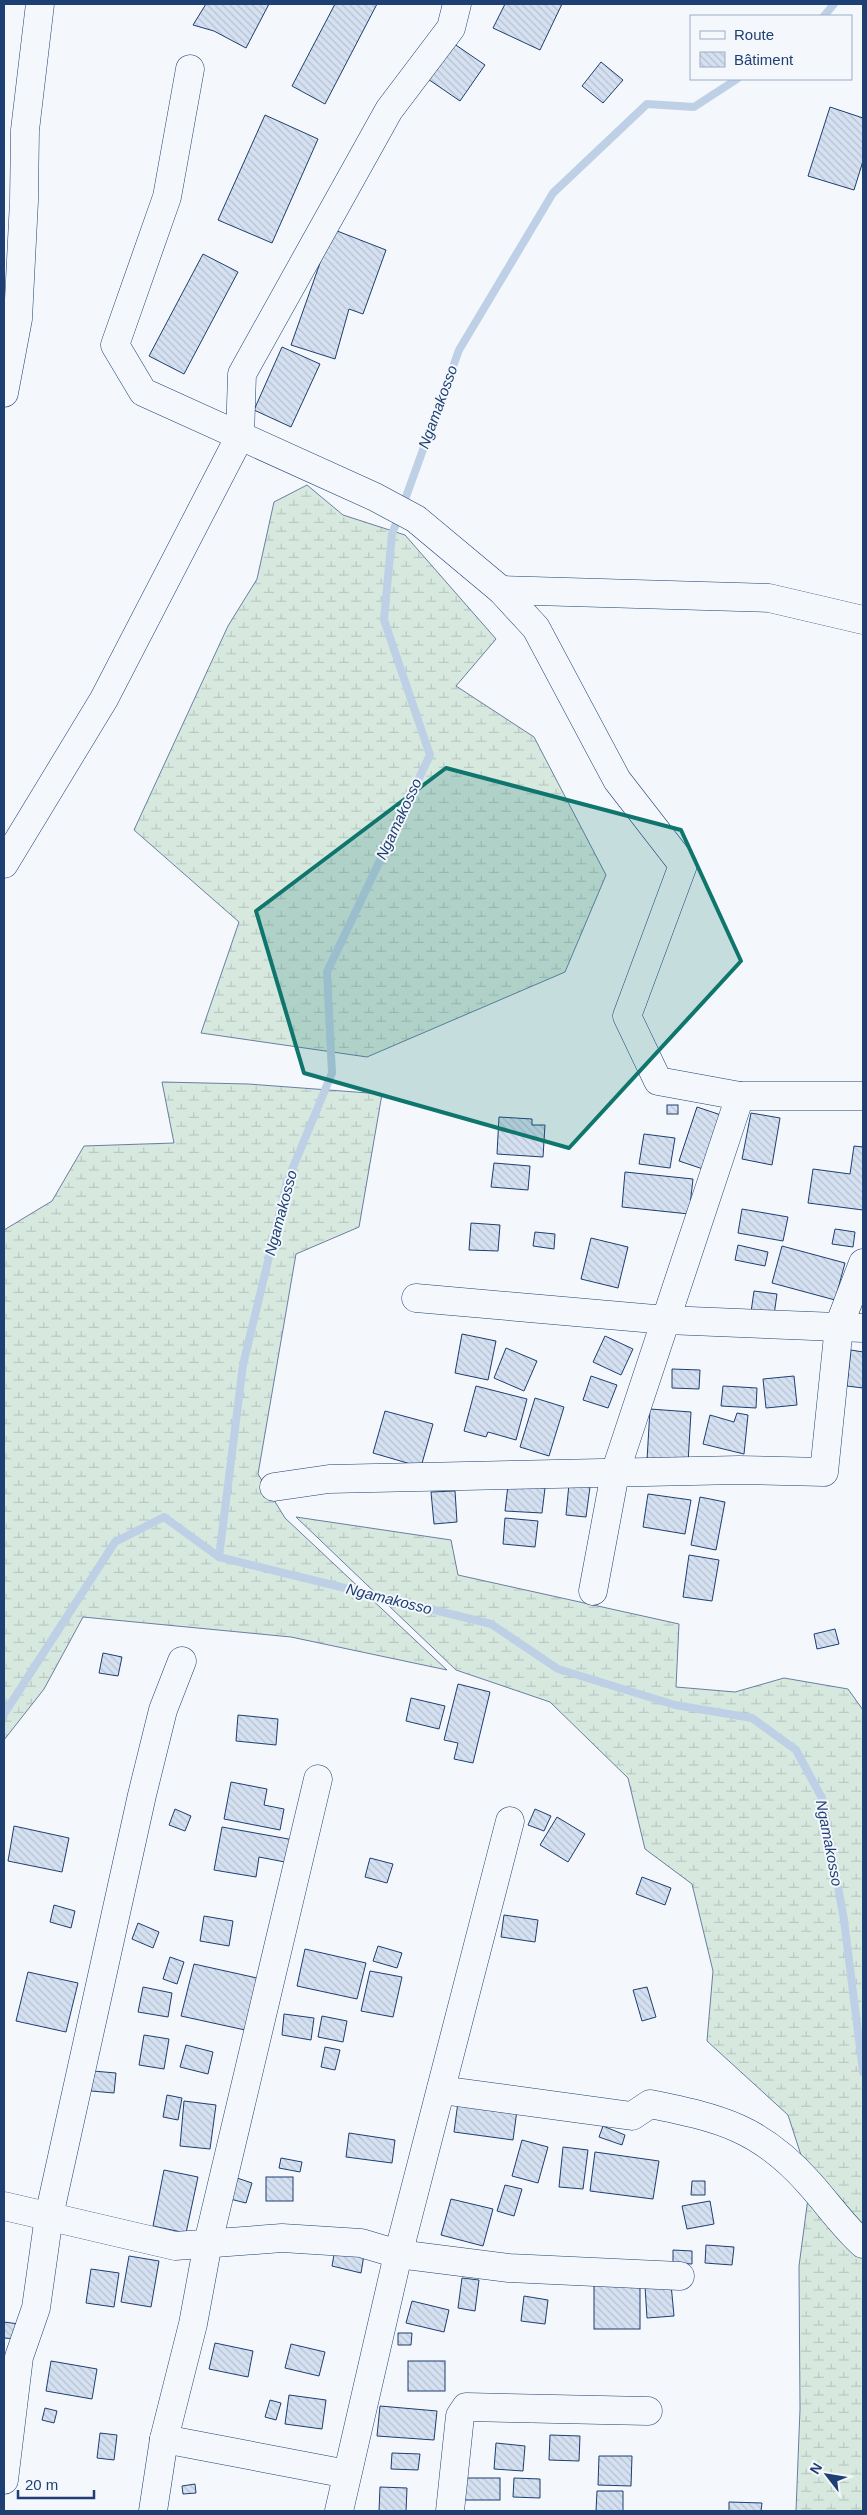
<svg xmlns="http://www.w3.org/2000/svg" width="867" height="2515" font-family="Helvetica,sans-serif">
  <defs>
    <pattern id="wetland-marsh" width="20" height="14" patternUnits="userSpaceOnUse" patternTransform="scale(1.25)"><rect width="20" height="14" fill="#d7e8df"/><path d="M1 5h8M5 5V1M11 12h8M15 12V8" fill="none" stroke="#b8c8c3"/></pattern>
    <pattern id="building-back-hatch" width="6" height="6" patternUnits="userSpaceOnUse" patternTransform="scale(1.25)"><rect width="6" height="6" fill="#d5e0f0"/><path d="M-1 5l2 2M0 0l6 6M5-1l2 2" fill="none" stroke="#b6c1d1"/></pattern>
  </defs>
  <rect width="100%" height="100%" fill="#f4f7fb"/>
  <g fill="url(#wetland-marsh)" stroke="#687fa3">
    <polygon points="307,485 343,515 405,535 496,639 456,686 534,737 606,875 565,972 367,1057 201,1033 239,922 134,830 228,626 257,579 274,502"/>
    <polygon points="162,1082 248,1084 382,1094 359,1227 296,1254 258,1474 285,1518 447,1670 291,1637 83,1617 44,1689 4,1740 4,1230 52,1201 84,1146 174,1143"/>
    <polygon points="296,1517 451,1540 458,1575 679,1624 676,1687 735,1692 784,1678 848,1689 863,1710 863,2511 796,2511 800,2409 799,2266 810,2183 788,2115 707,2041 713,1971 692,1884 645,1849 628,1778 550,1702 456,1670"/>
  </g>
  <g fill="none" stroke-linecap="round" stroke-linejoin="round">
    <g stroke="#bed0e5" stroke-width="8">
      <polyline points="824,16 834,4"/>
      <polyline points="403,505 459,350 553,193 647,104 694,107 737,79"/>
      <polyline points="399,516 392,534 384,620 430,755 327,972 332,1073 287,1182 243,1365 219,1557 491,1624 558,1669 675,1705 752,1718 796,1750 822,1798 844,1920 863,2072"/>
      <polyline points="4,1714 115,1542 164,1517 219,1557"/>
    </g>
  </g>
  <g fill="url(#building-back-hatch)" stroke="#1d3f73">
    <polygon points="206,4 269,4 246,48 214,31 193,25"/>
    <polygon points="335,4 377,4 325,104 292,86"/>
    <polygon points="505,4 562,4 540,50 493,28"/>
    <polygon points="450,41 485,65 460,101 425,77"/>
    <polygon points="601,62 623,80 603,103 582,86"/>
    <polygon points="830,107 863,118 863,161 854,190 808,176"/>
    <polygon points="265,115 318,139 272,243 218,220"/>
    <polygon points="332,229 386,250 363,314 349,309 335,359 291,345"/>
    <polygon points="203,254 238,272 184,374 149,356"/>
    <polygon points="282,347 320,364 291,427 254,410"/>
    <rect x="667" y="1105" width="11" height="9"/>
    <polygon points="697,1107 724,1116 706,1170 679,1161"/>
    <polygon points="751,1113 780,1118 772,1165 742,1159"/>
    <polygon points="499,1117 532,1119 532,1125 545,1125 543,1157 497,1154"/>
    <polygon points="644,1134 675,1138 670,1168 639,1164"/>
    <polygon points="854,1146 863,1147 863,1210 808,1203 813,1169 850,1174"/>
    <polygon points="494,1163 530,1166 528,1190 491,1187"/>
    <polygon points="625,1172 693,1179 689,1214 622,1207"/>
    <polygon points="742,1209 788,1217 783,1241 738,1233"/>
    <polygon points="471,1223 500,1225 498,1251 469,1250"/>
    <polygon points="835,1229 855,1232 853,1247 832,1244"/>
    <polygon points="535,1232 555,1234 554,1249 533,1246"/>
    <polygon points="591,1238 628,1247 618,1288 581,1279"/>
    <polygon points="738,1245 768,1252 765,1266 735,1260"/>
    <polygon points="782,1246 845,1263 835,1300 772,1283"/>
    <polygon points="754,1291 777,1294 774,1315 751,1312"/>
    <polygon points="462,1334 496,1341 488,1380 455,1373"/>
    <polygon points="605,1336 633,1349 621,1375 593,1362"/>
    <polygon points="506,1348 537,1361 524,1391 494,1378"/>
    <polygon points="851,1350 863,1352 863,1388 847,1386"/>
    <polygon points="672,1369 700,1370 699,1389 672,1388"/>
    <polygon points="591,1376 617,1385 608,1408 583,1400"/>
    <polygon points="794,1376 797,1405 766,1408 763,1379"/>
    <polygon points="476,1386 527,1399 516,1440 488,1432 486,1437 464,1431"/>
    <polygon points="723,1386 757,1388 756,1408 721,1406"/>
    <polygon points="535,1398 564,1407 549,1456 520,1447"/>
    <polygon points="650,1409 691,1412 688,1463 647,1460"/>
    <polygon points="385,1411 433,1424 421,1467 373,1453"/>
    <polygon points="737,1413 748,1415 744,1454 703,1444 710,1415 734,1422"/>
    <polygon points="569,1484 590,1487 586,1517 566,1515"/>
    <polygon points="508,1485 545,1488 542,1513 505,1511"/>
    <polygon points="455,1491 457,1522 434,1524 431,1492"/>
    <polygon points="648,1494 691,1500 685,1534 643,1527"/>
    <polygon points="700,1497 725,1502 716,1550 691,1545"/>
    <polygon points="505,1518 538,1521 535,1547 503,1544"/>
    <polygon points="689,1555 719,1560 712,1601 683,1597"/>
    <polygon points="835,1629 839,1644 817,1649 814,1634"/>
    <polygon points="103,1653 122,1657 118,1676 99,1673"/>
    <polygon points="458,1684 490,1692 473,1763 454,1759 458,1743 444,1740"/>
    <polygon points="411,1698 445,1706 439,1729 406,1721"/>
    <polygon points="238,1715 278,1719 276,1745 236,1741"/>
    <polygon points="231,1782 267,1789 264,1805 284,1809 280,1830 224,1819"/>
    <polygon points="175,1809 191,1816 185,1831 169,1825"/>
    <polygon points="535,1809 551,1816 544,1831 528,1825"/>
    <polygon points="557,1817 585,1834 568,1862 540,1845"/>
    <polygon points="14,1826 69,1838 62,1872 8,1861"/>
    <polygon points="222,1827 294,1840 290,1863 259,1857 256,1877 214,1870"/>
    <polygon points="370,1858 393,1864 387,1883 365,1877"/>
    <polygon points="642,1877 671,1888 665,1905 636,1894"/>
    <polygon points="54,1905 75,1911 71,1928 50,1922"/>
    <polygon points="504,1915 538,1920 535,1942 501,1937"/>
    <polygon points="204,1916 233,1921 229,1946 200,1941"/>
    <polygon points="138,1923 159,1932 153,1948 132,1939"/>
    <polygon points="378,1946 402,1953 397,1968 373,1961"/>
    <polygon points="305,1949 366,1963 357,1999 297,1986"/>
    <polygon points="170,1957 184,1962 177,1984 163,1979"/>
    <polygon points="194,1964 257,1978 245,2030 181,2016"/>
    <polygon points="370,1971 402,1977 393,2017 361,2011"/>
    <polygon points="28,1972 78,1983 66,2032 16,2021"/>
    <polygon points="143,1987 172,1993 168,2017 138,2012"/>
    <polygon points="647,1987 656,2017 642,2021 633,1990"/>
    <polygon points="284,2014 314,2018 311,2040 282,2035"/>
    <polygon points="322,2016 347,2021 343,2042 318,2037"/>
    <polygon points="144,2035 169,2039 164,2069 139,2065"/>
    <polygon points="186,2045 213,2052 208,2074 180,2067"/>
    <polygon points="325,2047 340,2050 335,2070 321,2067"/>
    <polygon points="93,2071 116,2073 114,2093 91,2091"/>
    <polygon points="167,2095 182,2098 178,2120 163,2117"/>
    <polygon points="184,2101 216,2105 210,2149 180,2146"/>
    <polygon points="458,2102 517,2110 513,2140 454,2132"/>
    <polygon points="603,2126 625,2135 622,2145 599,2137"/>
    <polygon points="349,2133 395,2140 392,2163 346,2157"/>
    <polygon points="522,2140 548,2147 538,2183 512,2176"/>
    <polygon points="563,2147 588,2150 583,2189 559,2187"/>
    <polygon points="595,2152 659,2161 653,2199 590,2191"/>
    <polygon points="281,2158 302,2162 300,2172 279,2168"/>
    <polygon points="164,2170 198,2177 186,2233 153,2226"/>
    <rect x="266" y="2177" width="27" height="24"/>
    <polygon points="237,2178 252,2183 246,2203 230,2199"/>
    <polygon points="692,2181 705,2181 705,2195 691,2195"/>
    <polygon points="505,2185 522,2189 514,2216 497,2211"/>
    <polygon points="451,2199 493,2209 483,2246 441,2235"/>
    <polygon points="710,2201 714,2224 687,2229 682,2206"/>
    <polygon points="706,2245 734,2247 732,2265 705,2263"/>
    <polygon points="335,2249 364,2255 361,2273 332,2266"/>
    <polygon points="673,2250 692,2251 692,2264 673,2263"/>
    <polygon points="129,2256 159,2261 151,2307 121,2302"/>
    <polygon points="91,2269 119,2273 114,2307 86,2303"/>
    <polygon points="462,2278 479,2280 475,2311 458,2308"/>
    <rect x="594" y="2281" width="46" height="48"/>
    <polygon points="671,2284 674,2316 647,2318 645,2286"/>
    <polygon points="524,2296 548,2300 545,2324 521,2321"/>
    <polygon points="412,2301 449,2310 444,2332 406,2323"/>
    <polygon points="4,2322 19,2324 18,2339 4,2338"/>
    <polygon points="398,2333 412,2333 411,2345 398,2345"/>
    <polygon points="215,2343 253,2351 248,2377 209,2369"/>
    <polygon points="291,2344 325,2352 319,2376 285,2368"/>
    <polygon points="51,2361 97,2369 92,2399 46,2391"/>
    <rect x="408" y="2361" width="37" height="30"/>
    <polygon points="289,2395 326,2400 322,2429 285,2424"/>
    <polygon points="270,2400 281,2403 276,2420 265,2417"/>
    <polygon points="380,2406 437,2411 434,2440 377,2436"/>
    <polygon points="45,2408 57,2411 54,2423 42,2420"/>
    <polygon points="100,2433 117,2435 114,2460 97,2458"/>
    <polygon points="550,2435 580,2436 579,2461 549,2460"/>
    <polygon points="496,2443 525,2446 523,2471 494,2469"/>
    <polygon points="392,2453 420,2454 418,2470 391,2469"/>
    <polygon points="599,2456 632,2456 631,2486 598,2485"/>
    <rect x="463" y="2478" width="37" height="22"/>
    <polygon points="514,2478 540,2479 540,2498 513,2497"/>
    <polygon points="195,2484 196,2493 183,2494 182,2486"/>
    <polygon points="380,2487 407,2488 406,2511 379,2511"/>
    <polygon points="597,2491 623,2491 623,2511 596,2511"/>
    <polygon points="729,2502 762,2503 761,2511 729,2511"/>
  </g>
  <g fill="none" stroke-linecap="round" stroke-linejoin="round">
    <g stroke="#1d3f73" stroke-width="29">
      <g id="minor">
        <polyline points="190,69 167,197 115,345 143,392 375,497 416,519 501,590 536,628 617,780 683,865 627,1016 658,1081 740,1096 863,1096"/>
        <polyline points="4,393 18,319 24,201 25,130 40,4"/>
        <polyline points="501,590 769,598 863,620"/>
        <polyline points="4,864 104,699 240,436 242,374 389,110 451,28 457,4"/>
        <polyline points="416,1298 666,1320 863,1328"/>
        <polyline points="274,1487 329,1479 739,1470 824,1472 839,1326 863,1263"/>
        <polyline points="593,1591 615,1473 740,1096"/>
        <path d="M441,2090L632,2116L650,2104C720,2118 761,2128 810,2184C828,2204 843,2226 863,2244"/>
        <polyline points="4,2206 175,2246 282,2238 361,2243 398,2254 509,2268 680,2276"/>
        <polyline points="164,2439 347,2474"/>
        <polyline points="4,2480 19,2357 36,2308 49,2216 142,1795 163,1710 182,1661"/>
        <polyline points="153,2511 164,2439 193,2324 208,2243 318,1779"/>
        <polyline points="339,2511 397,2259 510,1821"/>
        <polyline points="450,2511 460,2416 466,2407 648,2411"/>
      </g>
    </g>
    <use href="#minor" stroke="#f4f7fb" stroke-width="28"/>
  </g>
  <path fill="#0f766e" fill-opacity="0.2" stroke="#0f766e" stroke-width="4" stroke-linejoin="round" d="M446,768L681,830L741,961L569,1148L304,1073L256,911Z"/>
  <g text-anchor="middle" stroke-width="4" stroke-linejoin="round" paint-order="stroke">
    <g font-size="15" font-style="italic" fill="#1d3f73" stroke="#f4f7fb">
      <text transform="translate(438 407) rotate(-70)" y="5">Ngamakosso</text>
      <text transform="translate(399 819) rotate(-65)" y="5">Ngamakosso</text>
      <text transform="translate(281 1213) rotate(-75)" y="5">Ngamakosso</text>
      <text transform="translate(389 1599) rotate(14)" y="5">Ngamakosso</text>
      <text transform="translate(829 1843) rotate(79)" y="5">Ngamakosso</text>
    </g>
  </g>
  <rect width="867" height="2515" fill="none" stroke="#1d3f73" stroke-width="10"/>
  <rect x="690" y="15" width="162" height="65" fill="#f4f7fb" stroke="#9eadc5"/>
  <rect x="700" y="31" width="25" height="8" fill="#f4f7fb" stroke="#9eadc5"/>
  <text x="734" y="40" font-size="15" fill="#1d3f73">Route</text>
  <rect x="700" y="52" width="25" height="15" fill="url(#building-back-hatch)" stroke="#9eadc5"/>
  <text x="734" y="65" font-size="15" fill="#1d3f73">Bâtiment</text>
  <g transform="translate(827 2475) rotate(301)" stroke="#f4f7fb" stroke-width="4" paint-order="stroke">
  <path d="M0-4L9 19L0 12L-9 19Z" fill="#1d3f73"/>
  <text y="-8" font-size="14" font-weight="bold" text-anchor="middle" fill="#1d3f73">N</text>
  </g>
  <path d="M18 2490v8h76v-8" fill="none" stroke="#1d3f73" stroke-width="2.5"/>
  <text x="25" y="2490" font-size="15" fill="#1d3f73" stroke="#f4f7fb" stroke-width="4" paint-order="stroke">20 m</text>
</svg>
